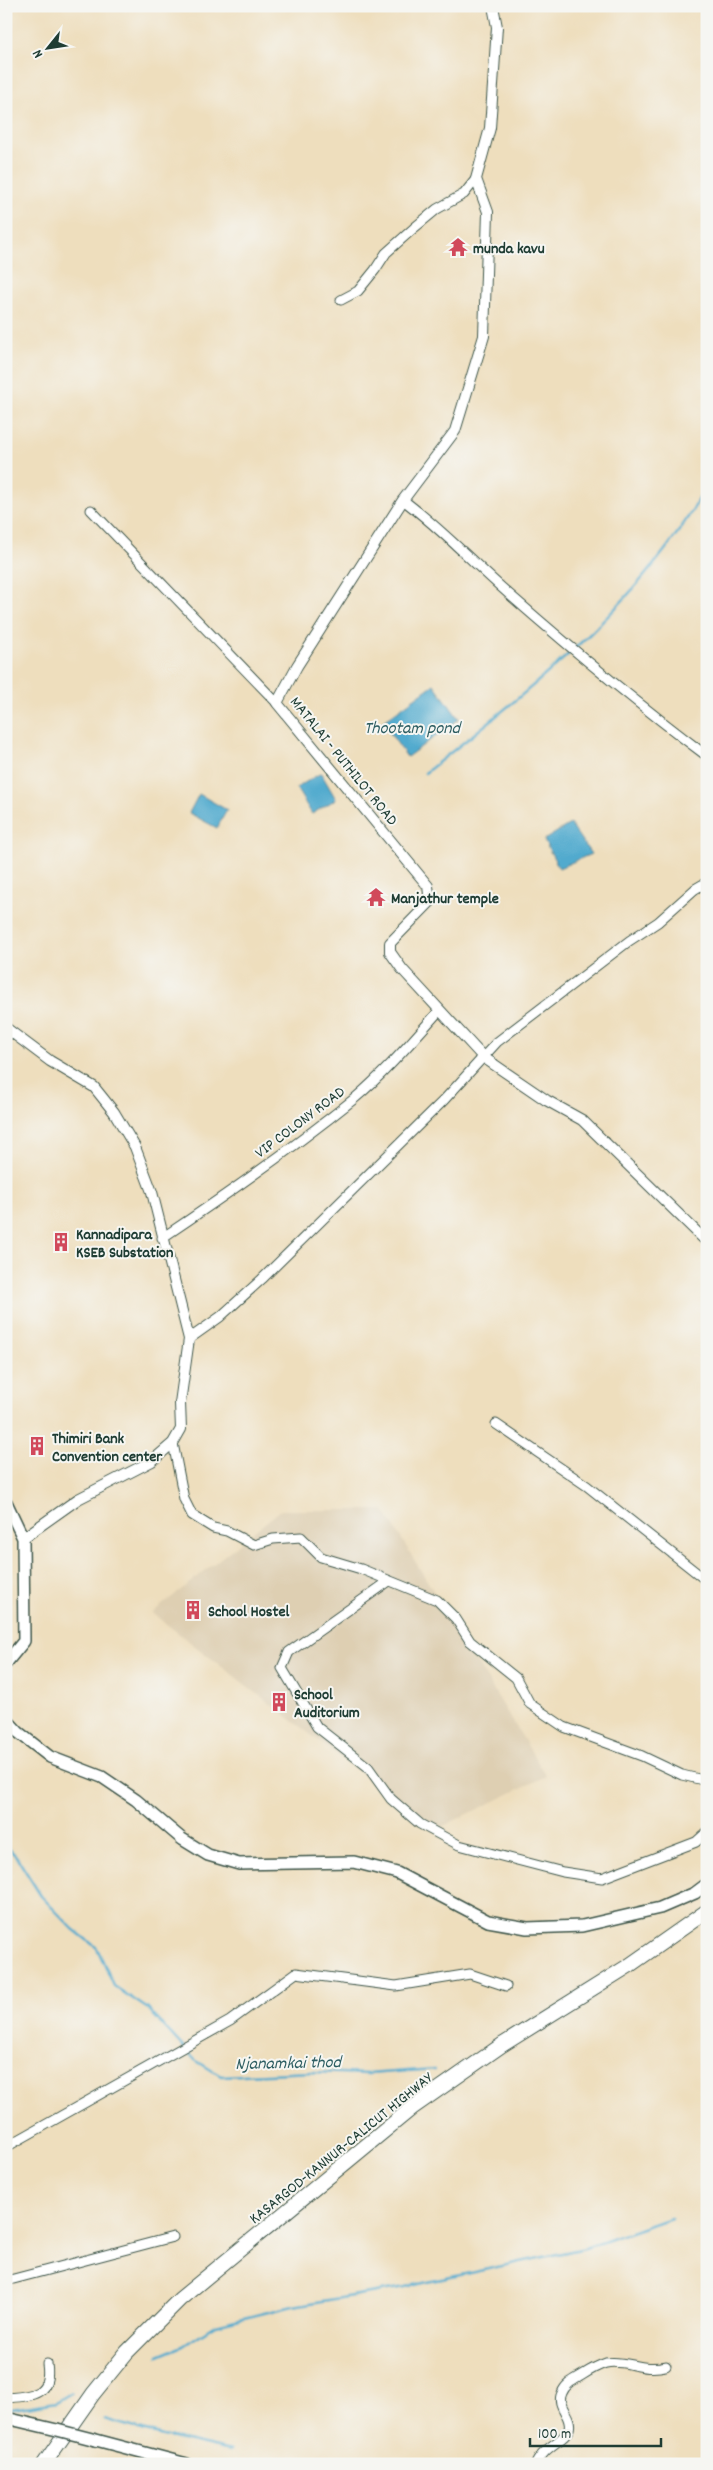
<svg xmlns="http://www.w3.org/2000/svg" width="713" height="2470" font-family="Dekko,sans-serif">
  <rect width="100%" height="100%" fill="#f6f6f2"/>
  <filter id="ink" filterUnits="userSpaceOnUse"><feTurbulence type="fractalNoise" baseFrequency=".02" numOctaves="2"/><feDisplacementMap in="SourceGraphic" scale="10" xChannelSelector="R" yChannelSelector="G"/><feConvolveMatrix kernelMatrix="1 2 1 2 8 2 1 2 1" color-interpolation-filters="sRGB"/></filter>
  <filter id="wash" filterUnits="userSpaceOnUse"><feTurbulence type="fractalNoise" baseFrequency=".0096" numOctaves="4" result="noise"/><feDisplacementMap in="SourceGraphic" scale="20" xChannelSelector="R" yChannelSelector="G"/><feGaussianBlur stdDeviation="1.12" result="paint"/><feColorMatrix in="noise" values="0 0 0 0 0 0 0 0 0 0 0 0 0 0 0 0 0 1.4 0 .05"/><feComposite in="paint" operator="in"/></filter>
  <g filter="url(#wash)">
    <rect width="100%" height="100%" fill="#eedebd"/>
    <polygon fill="#decfb2" points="281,1510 384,1510 546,1776 435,1830 152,1613"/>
    <g fill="#51aace" stroke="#387481">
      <polygon points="434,684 459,719 407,757 382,722"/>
      <polygon points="321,773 336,799 312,814 296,788"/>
      <polygon points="199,794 227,810 217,828 189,813"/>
      <polygon points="570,824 591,854 559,868 544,840"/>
    </g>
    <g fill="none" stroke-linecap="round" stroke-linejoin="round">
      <g stroke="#51aace" stroke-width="2.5">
        <path d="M425,773C528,691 644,603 707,485"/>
        <polyline points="6,1846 16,1856 41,1896 73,1929 97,1948 114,1986 148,2009 195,2060 221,2076 312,2072 368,2074 435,2069"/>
        <polyline points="159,2356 183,2346 215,2325 293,2306 405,2287 585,2248 671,2218"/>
        <polyline points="6,2410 56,2402 71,2393"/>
        <polyline points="104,2419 163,2436 231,2451"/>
      </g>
    </g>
  </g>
  <g filter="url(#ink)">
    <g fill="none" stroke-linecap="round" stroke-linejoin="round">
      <g stroke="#3e5549" stroke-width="11">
        <g id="minor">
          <polyline points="341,300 358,291 375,270 386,253 414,228 437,209 464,194 476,179"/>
          <path d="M403,500C442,529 474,564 510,595C574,651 639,705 707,756"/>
          <polyline points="91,510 277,703"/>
          <path d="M162,1238C228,1194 293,1148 354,1099C385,1073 412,1041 439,1011"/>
          <polyline points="189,1339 220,1317 262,1279 444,1100 497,1042 629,941 658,922 695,889 707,882"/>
          <polyline points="496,1424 587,1486 707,1581"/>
          <polyline points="173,1443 184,1499 192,1515 213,1528 227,1531 254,1545 273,1539 301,1537 321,1557 361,1569 437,1600 456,1619 470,1641 516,1678 530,1704 564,1727 642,1756 682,1775 707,1781"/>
          <polyline points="389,1581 289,1652 282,1668 317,1727 368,1767 391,1799 420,1824 459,1845 563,1872 602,1878 696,1842 707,1832"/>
          <polyline points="6,2147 230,2021 296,1973 396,1986 470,1974 506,1986"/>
          <polyline points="6,2281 173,2237"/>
          <path d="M6,2398C30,2396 52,2396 47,2364"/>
          <path d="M536,2464C544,2446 566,2440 569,2429C573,2416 555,2406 562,2393C565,2385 572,2381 579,2377C587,2372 596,2366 606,2363C626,2359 642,2372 666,2366"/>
        </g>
      </g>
      <g stroke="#3e5549" stroke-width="12">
        <g id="tertiary">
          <polyline points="493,6 497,27 490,128 476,179 488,212 484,336 455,431 403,500 297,666 277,703 428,886 430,902 390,943 390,952 402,969 483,1057 546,1100 582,1120 707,1242"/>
          <polyline points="6,1028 50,1061 94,1087 114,1112 135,1147 152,1192 189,1339 180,1403 181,1429 173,1443 152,1461 78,1499 23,1538"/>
        </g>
      </g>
      <g stroke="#3e5549" stroke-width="14">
        <g id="secondary">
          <polyline points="6,1502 23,1538 24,1641 6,1663"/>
          <polyline points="6,1719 18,1732 50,1757 102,1777 136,1800 182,1839 208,1855 239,1864 354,1862 397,1873 488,1921 527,1928 582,1926 660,1908 695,1893 707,1884"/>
          <polyline points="6,2418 57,2430"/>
          <polyline points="96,2440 187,2464"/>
        </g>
      </g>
      <g stroke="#3e5549" stroke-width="16">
        <polyline id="trunk" points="44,2464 93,2394 127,2352 180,2299 412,2108 502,2045 630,1965 707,1911"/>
      </g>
      <use href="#minor" stroke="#fff" stroke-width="9"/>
      <use href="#tertiary" stroke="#fff" stroke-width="10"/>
      <use href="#secondary" stroke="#fff" stroke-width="11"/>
      <use href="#trunk" stroke="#fff" stroke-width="14"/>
      <g stroke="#3e5549" stroke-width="14" stroke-linecap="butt">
        <polyline id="secondary-bridge" points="57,2430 96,2440"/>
      </g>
      <use href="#secondary-bridge" stroke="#fff" stroke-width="11"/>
    </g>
  </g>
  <defs>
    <g id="temple-bare" transform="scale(1.5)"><path d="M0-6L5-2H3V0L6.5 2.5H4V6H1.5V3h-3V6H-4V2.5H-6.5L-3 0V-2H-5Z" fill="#d1495b" stroke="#f6f6f2" stroke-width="2.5" paint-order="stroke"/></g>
    <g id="building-bare" transform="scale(1.5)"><path d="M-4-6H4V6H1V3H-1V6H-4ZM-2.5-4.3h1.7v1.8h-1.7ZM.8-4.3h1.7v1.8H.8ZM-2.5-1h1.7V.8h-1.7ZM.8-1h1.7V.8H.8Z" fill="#d1495b" stroke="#f6f6f2" stroke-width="2.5" paint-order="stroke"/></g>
  </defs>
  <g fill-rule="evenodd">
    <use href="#temple-bare" x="458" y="247"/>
    <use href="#temple-bare" x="376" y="897"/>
    <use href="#building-bare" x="61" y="1242"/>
    <use href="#building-bare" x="37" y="1446"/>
    <use href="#building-bare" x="193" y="1610"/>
    <use href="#building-bare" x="279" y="1702"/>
  </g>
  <g text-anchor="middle" stroke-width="4" stroke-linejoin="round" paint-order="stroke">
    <g font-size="16" font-weight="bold" fill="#1f3d34" stroke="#f6f6f2" text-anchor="start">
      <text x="473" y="253">munda kavu</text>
      <text x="391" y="903">Manjathur temple</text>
      <text x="76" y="1239">Kannadipara<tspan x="76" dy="18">KSEB Substation</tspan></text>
      <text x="52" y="1443">Thimiri Bank<tspan x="52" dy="18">Convention center</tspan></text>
      <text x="208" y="1616">School Hostel</text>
      <text x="294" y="1699">School<tspan x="294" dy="18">Auditorium</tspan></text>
    </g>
    <g font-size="16" fill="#1f3d34" stroke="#f6f6f2">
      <text transform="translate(345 760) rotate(51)" y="6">MATALAI - PUTHILOT ROAD</text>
      <text transform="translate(299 1121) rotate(-37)" y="6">VIP COLONY ROAD</text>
      <text transform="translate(340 2147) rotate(-39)" y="6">KASARGOD-KANNUR-CALICUT HIGHWAY</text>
    </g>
    <g font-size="18" font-style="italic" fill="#2e5e62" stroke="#f6f6f2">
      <text x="412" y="733">Thootam pond</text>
      <text transform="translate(288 2062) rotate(-1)" y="6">Njanamkai thod</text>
    </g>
  </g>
  <rect width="713" height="2470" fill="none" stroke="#f6f6f2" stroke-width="25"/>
  <g transform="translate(48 48) rotate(240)" stroke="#f6f6f2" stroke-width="4" paint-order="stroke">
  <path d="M0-4L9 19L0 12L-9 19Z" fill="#1f3d34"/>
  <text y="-8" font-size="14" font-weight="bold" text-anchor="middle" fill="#1f3d34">N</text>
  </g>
  <path d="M530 2438v8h131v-8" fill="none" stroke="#1f3d34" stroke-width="2.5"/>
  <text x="538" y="2438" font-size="15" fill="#1f3d34" stroke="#f6f6f2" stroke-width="4" paint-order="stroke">100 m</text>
</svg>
